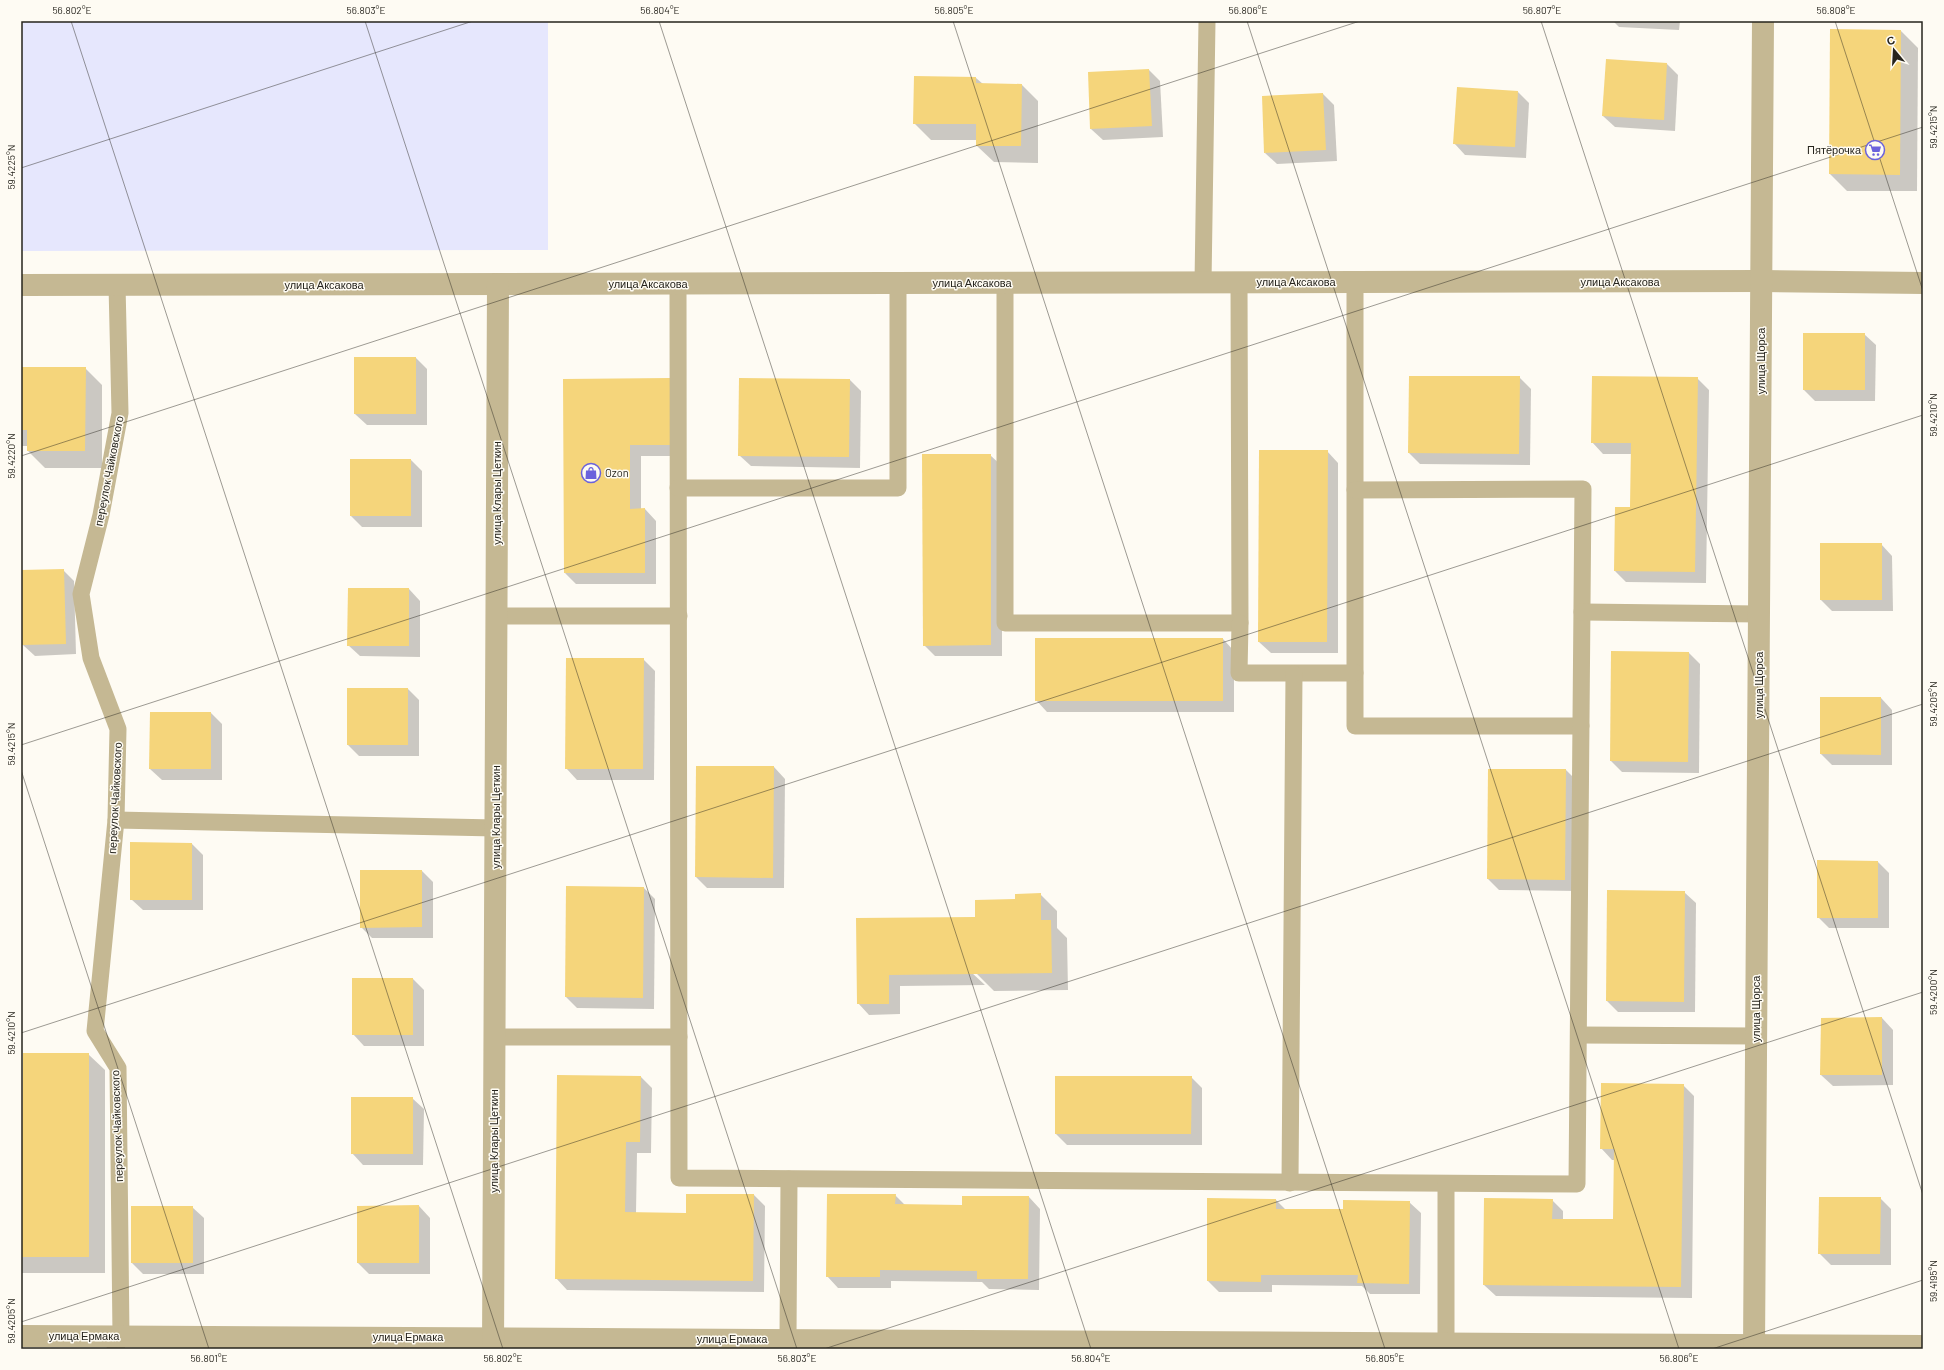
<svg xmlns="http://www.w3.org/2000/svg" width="1944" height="1370" font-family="Barlow,sans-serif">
  <rect width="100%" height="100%" fill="#fefbf3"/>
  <polygon fill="#e6e7fd" points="21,21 548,21 548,250 21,251"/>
  <g fill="#0003">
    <polygon points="1613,21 1680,21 1679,30 1619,27"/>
    <polygon points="1831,30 1901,31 1918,48 1917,191 1847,191 1830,174"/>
    <polygon points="1667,64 1678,75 1675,131 1615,127 1603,116"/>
    <polygon points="1149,70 1160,81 1163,137 1103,140 1091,129 1089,73"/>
    <polygon points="915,77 976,78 983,84 1022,85 1038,101 1038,163 994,162 977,146 977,140 931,140 914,123"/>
    <polygon points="1518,92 1529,103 1526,158 1465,155 1454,143"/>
    <polygon points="1323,94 1334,105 1337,161 1277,164 1265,153"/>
    <polygon points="1864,334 1876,345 1875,401 1815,401 1804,390"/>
    <polygon points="416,358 427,369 427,425 367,425 355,414"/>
    <polygon points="21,368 85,368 102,385 102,468 45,468 28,451 28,446 21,446"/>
    <polygon points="1519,377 1531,389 1530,465 1420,464 1409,453"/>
    <polygon points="1697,378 1709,390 1706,583 1626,582 1615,571 1616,508 1631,508 1632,454 1603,454 1592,442"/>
    <polygon points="669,379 681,456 641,456 641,510 645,509 656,521 656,584 576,584 565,573 564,380"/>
    <polygon points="850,380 861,391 860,468 751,466 739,455"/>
    <polygon points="1327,451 1338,463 1338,653 1271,653 1259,642"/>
    <polygon points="990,455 1002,466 1002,656 935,656 924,645"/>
    <polygon points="411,460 422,471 422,527 362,527 351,516"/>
    <polygon points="1881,544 1892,556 1893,611 1832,611 1821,600"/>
    <polygon points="63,570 74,581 76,654 35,656 23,645"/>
    <polygon points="409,589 420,601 420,657 360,656 348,645"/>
    <polygon points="1223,639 1234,651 1234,712 1047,712 1036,700"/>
    <polygon points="1689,653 1700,664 1699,773 1622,772 1611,761"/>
    <polygon points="643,659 655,671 654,780 577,780 566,768"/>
    <polygon points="348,689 408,689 419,700 419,756 359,756 348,745"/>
    <polygon points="1821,698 1881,698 1892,710 1892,765 1832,765 1821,754"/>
    <polygon points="211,713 222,724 222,780 162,780 150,769"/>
    <polygon points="774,767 785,779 784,888 707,888 696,877"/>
    <polygon points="1566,770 1577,781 1576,891 1499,890 1488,879"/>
    <polygon points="192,844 203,855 203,910 143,910 131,899"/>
    <polygon points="1878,862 1889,873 1889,928 1829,928 1818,917"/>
    <polygon points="422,871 433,882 433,938 372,938 361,927"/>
    <polygon points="644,888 655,899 654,1009 577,1008 566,997"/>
    <polygon points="1684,892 1696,903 1695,1012 1618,1012 1607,1001"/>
    <polygon points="1040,894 1057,911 1057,928 1067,938 1068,990 994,991 973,970 971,972 985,985 900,986 900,1014 869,1015 858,1003 857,918 976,918 1016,900"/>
    <polygon points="353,979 413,979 424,990 424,1046 364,1046 353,1034"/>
    <polygon points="1882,1018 1893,1030 1893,1085 1833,1086 1821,1075"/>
    <polygon points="88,1054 105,1070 105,1273 21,1273 21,1196 24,1196"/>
    <polygon points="641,1077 652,1088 651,1153 637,1153 636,1213 687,1214 754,1195 765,1206 764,1292 567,1290 556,1278"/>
    <polygon points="1191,1077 1202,1088 1202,1145 1067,1145 1056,1134"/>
    <polygon points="1683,1085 1694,1096 1692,1298 1496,1296 1484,1285 1552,1200 1563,1211 1563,1220 1614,1220 1615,1160 1612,1160 1601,1148"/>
    <polygon points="412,1098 424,1109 423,1165 363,1165 352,1153"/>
    <polygon points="895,1195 905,1205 963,1206 1029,1197 1040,1209 1039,1290 989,1289 982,1282 891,1281 891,1288 838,1288 827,1276"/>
    <polygon points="1880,1198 1891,1209 1891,1265 1831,1265 1819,1253"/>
    <polygon points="1276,1200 1286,1210 1344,1210 1409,1202 1421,1213 1420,1294 1370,1294 1362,1286 1272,1285 1272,1292 1219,1292 1208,1281"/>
    <polygon points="419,1206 430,1218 430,1274 369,1274 358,1263"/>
    <polygon points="192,1207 204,1218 204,1274 143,1274 132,1263"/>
  </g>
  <g fill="#f5d57b">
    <polygon points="1830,29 1901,30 1900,175 1829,174"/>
    <polygon points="1606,59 1667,63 1664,120 1602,116"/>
    <polygon points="1149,69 1152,126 1090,129 1088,72"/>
    <polygon points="914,76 976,77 976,83 1022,84 1021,146 976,146 976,124 913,124"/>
    <polygon points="1457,87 1518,91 1515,147 1453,144"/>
    <polygon points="1323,93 1326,150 1264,153 1262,96"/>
    <rect x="1803" y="333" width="62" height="57"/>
    <rect x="354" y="357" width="62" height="57"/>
    <polygon points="21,367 86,367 85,451 27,451 27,430 21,430"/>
    <polygon points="1409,376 1520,376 1519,454 1408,453"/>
    <polygon points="1592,376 1698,377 1695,572 1614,571 1615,507 1630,507 1631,443 1591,443"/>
    <polygon points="670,378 670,445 630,445 630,509 645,508 645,573 564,573 563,379"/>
    <polygon points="739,378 850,379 849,457 738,456"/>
    <polygon points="1259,450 1328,450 1327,642 1258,642"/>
    <polygon points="922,454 991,454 991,645 923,646"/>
    <rect x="350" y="459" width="61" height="57"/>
    <rect x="1820" y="543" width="62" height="57"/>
    <polygon points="64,569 66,644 22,645 21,570"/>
    <polygon points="348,588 409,588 409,646 347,646"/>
    <rect x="1035" y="638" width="188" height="63"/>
    <polygon points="1611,651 1689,652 1688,762 1610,761"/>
    <polygon points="566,658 644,658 643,769 565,769"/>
    <rect x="347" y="688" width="61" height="57"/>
    <polygon points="1820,697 1881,697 1881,755 1820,754"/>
    <polygon points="150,712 211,712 211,769 149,769"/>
    <polygon points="696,766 774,766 773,878 695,877"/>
    <polygon points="1488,769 1566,769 1565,880 1487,879"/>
    <polygon points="130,842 192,843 192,900 130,900"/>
    <polygon points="1817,860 1878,861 1878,918 1817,918"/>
    <polygon points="360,870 422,870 422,927 360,928"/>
    <polygon points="566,886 644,887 643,998 565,997"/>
    <polygon points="1607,890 1685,891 1684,1002 1606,1001"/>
    <polygon points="1041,893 1041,920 1051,920 1052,973 889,975 889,1004 857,1004 856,918 975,917 975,900 1015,899 1015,894"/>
    <rect x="352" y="978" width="61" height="57"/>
    <polygon points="1882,1017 1882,1075 1820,1075 1821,1018"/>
    <polygon points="23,1053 89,1053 89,1257 21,1257"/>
    <polygon points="557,1075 641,1076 640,1142 626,1142 625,1212 686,1213 686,1194 754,1194 753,1281 555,1279"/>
    <polygon points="1055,1076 1192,1076 1191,1134 1055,1134"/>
    <polygon points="1601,1083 1684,1084 1681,1287 1483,1285 1484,1198 1553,1199 1552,1219 1613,1219 1614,1149 1600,1149"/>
    <rect x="351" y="1097" width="62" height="57"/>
    <polygon points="827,1194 896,1194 895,1204 962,1205 962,1196 1029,1196 1028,1279 977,1279 977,1271 880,1270 880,1277 826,1277"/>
    <polygon points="1819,1197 1881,1197 1880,1254 1818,1254"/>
    <polygon points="1207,1198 1276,1199 1276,1209 1343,1209 1343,1200 1410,1201 1409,1284 1357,1283 1358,1275 1261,1275 1261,1282 1207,1281"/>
    <polygon points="419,1205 419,1263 357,1263 357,1206"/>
    <rect x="131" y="1206" width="62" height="57"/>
  </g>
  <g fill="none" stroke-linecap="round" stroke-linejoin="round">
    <g stroke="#c5b893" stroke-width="17">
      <polyline points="1355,282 1355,726 1581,726"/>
      <polyline points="1005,283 1005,623 1240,623 1239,282"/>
      <polyline points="1203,283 1207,21"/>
      <polyline points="678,284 679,1178 1577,1184 1583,489 1355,490"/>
      <polyline points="678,488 898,488 898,283"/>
      <polyline points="1582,612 1760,614"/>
      <polyline points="497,616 679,616"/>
      <polyline points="1240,623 1239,673 1355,673"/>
      <polyline points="116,820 496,828"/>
      <polyline points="1579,1035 1756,1036"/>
      <polyline points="495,1037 679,1037"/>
      <polyline points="1290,1183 1294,674"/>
      <polyline points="788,1339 789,1179"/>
      <polyline points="1446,1343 1446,1184"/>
      <polyline points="115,1349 121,1336 118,1068 95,1031 116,820 118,729 91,658 81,594 101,515 120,413 117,285"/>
    </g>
    <g stroke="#c5b893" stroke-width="22">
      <polyline points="21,285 1762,281 1923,283"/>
      <polyline points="21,1336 1923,1346"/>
      <polyline points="493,1349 498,284"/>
      <polyline points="1754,1349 1763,21"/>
    </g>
  </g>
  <path fill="none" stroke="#26241d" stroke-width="1" stroke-opacity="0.45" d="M71,21L503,1349M365,21L797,1349M659,21L1091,1349M953,21L1385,1349M1247,21L1679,1349M1541,21L1923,1195M1835,21L1923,291M21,168L473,21M21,456L1360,21M21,745L1923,127M21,770L209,1349M21,1033L1923,415M21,1322L1923,704M824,1349L1923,992M1712,1349L1923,1280"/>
  <defs>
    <g id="supermarket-ring" transform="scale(1)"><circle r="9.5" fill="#fefbf3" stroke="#6b62dc" stroke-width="1.5"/><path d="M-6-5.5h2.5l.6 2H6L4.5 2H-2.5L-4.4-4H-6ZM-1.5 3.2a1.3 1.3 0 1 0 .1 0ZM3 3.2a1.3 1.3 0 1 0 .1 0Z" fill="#6b62dc"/></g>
    <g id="shop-ring" transform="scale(1)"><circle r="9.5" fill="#fefbf3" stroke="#6b62dc" stroke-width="1.5"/><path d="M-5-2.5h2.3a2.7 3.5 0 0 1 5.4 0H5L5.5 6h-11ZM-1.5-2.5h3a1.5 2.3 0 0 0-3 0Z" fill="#6b62dc"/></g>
  </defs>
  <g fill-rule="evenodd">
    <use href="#supermarket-ring" x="1875" y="150"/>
    <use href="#shop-ring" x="591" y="473"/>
  </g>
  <g text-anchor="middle" stroke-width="3" stroke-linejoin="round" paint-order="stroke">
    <g font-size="11" fill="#26241d" stroke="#fefbf3" text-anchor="end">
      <text x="1861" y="154">Пятёрочка</text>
      <text x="605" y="477" text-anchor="start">Ozon</text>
    </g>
    <g font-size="11" fill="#26241d" stroke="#fefbf3">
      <text x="1296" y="286">улица Аксакова</text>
      <text x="1620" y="286">улица Аксакова</text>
      <text x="972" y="287">улица Аксакова</text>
      <text x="648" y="288">улица Аксакова</text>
      <text x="324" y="289">улица Аксакова</text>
      <text transform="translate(1761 361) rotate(-90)" y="4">улица Щорса</text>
      <text transform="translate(109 471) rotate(-79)" y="4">переулок Чайковского</text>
      <text transform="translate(497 493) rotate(-90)" y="4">улица Клары Цеткин</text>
      <text transform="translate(1759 685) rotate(-90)" y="4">улица Щорса</text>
      <text transform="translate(115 798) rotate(-87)" y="4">переулок Чайковского</text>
      <text transform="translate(496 817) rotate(-90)" y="4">улица Клары Цеткин</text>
      <text transform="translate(1756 1009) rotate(-90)" y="4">улица Щорса</text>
      <text transform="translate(117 1126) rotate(-92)" y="4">переулок Чайковского</text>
      <text transform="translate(494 1141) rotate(-90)" y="4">улица Клары Цеткин</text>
      <text x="84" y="1340">улица Ермака</text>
      <text x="408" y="1341">улица Ермака</text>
      <text x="732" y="1343">улица Ермака</text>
    </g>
  </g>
  <rect width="1944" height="1370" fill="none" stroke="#fefbf3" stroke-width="44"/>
  <g transform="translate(1894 50) rotate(342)" stroke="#fefbf3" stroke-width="3" paint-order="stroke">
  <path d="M0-3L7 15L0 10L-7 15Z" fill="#26241d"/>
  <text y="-6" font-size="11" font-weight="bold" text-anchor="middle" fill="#26241d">С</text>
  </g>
  <rect x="22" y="22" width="1900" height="1326" fill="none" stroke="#26241d" stroke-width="1.5"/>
  <g font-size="10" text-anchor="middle" fill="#26241d">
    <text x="72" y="14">56.802°E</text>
    <text x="366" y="14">56.803°E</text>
    <text x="660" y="14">56.804°E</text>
    <text x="954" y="14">56.805°E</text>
    <text x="1248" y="14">56.806°E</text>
    <text x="1542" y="14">56.807°E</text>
    <text x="1836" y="14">56.808°E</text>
    <text transform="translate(1933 127) rotate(-90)" y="4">59.4215°N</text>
    <text transform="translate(11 167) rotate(-90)" y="4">59.4225°N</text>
    <text transform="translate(1933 415) rotate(-90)" y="4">59.4210°N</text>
    <text transform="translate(11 456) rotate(-90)" y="4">59.4220°N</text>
    <text transform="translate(1933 704) rotate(-90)" y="4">59.4205°N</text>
    <text transform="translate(11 744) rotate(-90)" y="4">59.4215°N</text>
    <text transform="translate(1933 992) rotate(-90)" y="4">59.4200°N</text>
    <text transform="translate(11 1033) rotate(-90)" y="4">59.4210°N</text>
    <text transform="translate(1933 1281) rotate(-90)" y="4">59.4195°N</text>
    <text transform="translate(11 1321) rotate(-90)" y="4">59.4205°N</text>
    <text x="209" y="1362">56.801°E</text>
    <text x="503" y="1362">56.802°E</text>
    <text x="797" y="1362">56.803°E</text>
    <text x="1091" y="1362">56.804°E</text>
    <text x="1385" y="1362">56.805°E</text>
    <text x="1679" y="1362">56.806°E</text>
  </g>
</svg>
